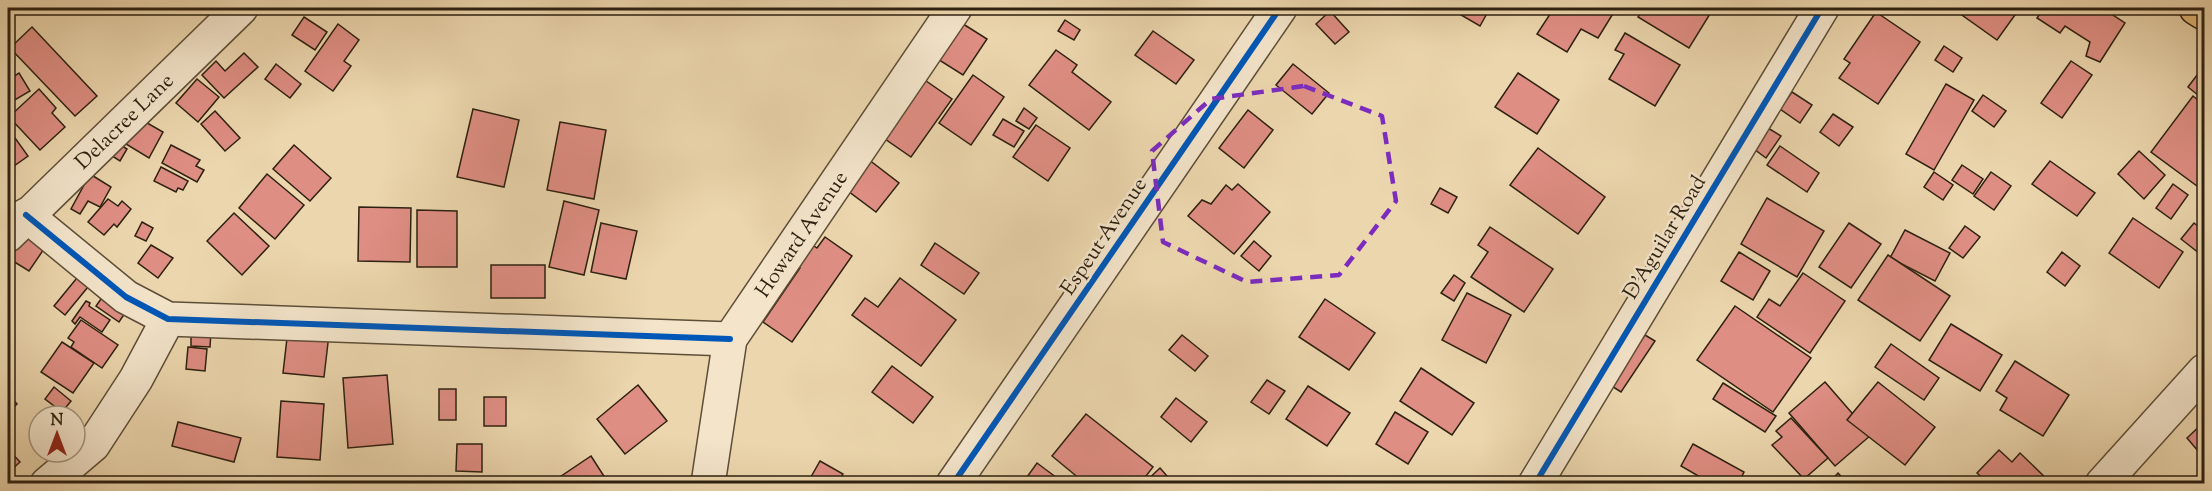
<svg xmlns="http://www.w3.org/2000/svg" width="2212" height="491" font-family="'Sorts Mill Goudy',serif">
  <rect width="100%" height="100%" fill="#ecd6ad"/>
  <filter id="stains"><feTurbulence type="fractalNoise" baseFrequency=".00333" numOctaves="4"/><feColorMatrix values="0 0 0 0 .2 0 0 0 0 .09 0 0 0 0 .02 0 0 0 .5 -.17"/></filter>
  <radialGradient id="worn" r=".72"><stop offset=".6" stop-color="#630" stop-opacity="0"/><stop offset="1" stop-color="#630" stop-opacity=".3"/></radialGradient>
  <g fill="#df8e83" stroke="#2d2111" stroke-width="1.5">
    <polygon points="1161,8 1174,8 1170,14"/>
    <polygon points="1449,8 1490,8 1480,26"/>
    <polygon points="1554,8 1606,8 1614,12 1598,38 1581,29 1567,52 1537,34"/>
    <polygon points="1644,8 1711,8 1713,9 1689,48 1638,17"/>
    <polygon points="1952,8 2020,8 1997,40"/>
    <polygon points="2034,8 2118,8 2113,15 2125,23 2100,62 2086,56 2090,42 2065,26 2060,33 2037,18 2041,12"/>
    <polygon points="1330,11 1349,32 1335,44 1316,24"/>
    <polygon points="1876,12 1920,42 1878,104 1839,78 1850,63 1844,59"/>
    <polygon points="304,17 327,32 315,50 292,35"/>
    <polygon points="1065,20 1080,30 1074,40 1058,31"/>
    <polygon points="960,22 987,39 963,75 936,58"/>
    <polygon points="338,24 359,40 344,61 351,66 333,91 305,71"/>
    <polygon points="32,27 97,96 75,116 10,48"/>
    <polygon points="1153,31 1194,60 1176,84 1135,55"/>
    <polygon points="1625,33 1680,65 1655,106 1609,79 1624,54 1615,50"/>
    <polygon points="1944,46 1962,58 1953,72 1935,60"/>
    <polygon points="1056,50 1077,65 1072,72 1111,102 1089,130 1029,85"/>
    <polygon points="244,53 258,67 224,98 202,75 216,61 225,71"/>
    <polygon points="2071,61 2092,75 2062,118 2041,103"/>
    <polygon points="276,64 301,84 290,98 265,79"/>
    <polygon points="1293,64 1329,93 1312,114 1276,85"/>
    <polygon points="2204,66 2204,100 2188,87"/>
    <polygon points="19,73 30,91 13,101 8,92 8,80"/>
    <polygon points="1518,73 1559,100 1537,134 1495,107"/>
    <polygon points="916,74 952,99 911,157 875,132"/>
    <polygon points="973,75 1004,97 971,145 939,123"/>
    <polygon points="197,79 219,97 198,122 176,103"/>
    <polygon points="1946,84 1974,100 1934,170 1906,154"/>
    <polygon points="39,89 56,108 52,113 65,127 40,150 9,117"/>
    <polygon points="1792,92 1812,105 1800,123 1780,109"/>
    <polygon points="1983,95 2006,111 1994,127 1972,111"/>
    <polygon points="2193,96 2204,105 2204,176 2197,186 2151,152"/>
    <polygon points="1024,108 1037,118 1029,129 1016,121"/>
    <polygon points="473,109 519,120 504,187 457,177"/>
    <polygon points="1248,110 1273,130 1244,168 1219,148"/>
    <polygon points="215,111 240,138 225,151 201,124"/>
    <polygon points="1833,114 1853,127 1839,146 1820,132"/>
    <polygon points="135,116 163,132 149,158 121,141"/>
    <polygon points="1003,119 1024,131 1014,147 993,135"/>
    <polygon points="560,122 606,130 594,199 547,190"/>
    <polygon points="1036,125 1070,148 1048,181 1013,157"/>
    <polygon points="1768,128 1781,136 1766,158 1754,149"/>
    <polygon points="10,131 28,156 14,166 8,157 8,133"/>
    <polygon points="116,142 127,149 120,161 104,151"/>
    <polygon points="171,145 200,160 196,166 204,170 197,182 162,163"/>
    <polygon points="294,145 331,178 310,201 273,169"/>
    <polygon points="1780,146 1819,173 1807,192 1767,165"/>
    <polygon points="1538,148 1605,197 1578,234 1510,185"/>
    <polygon points="2139,151 2165,175 2144,199 2118,174"/>
    <polygon points="864,156 899,183 876,212 840,185"/>
    <polygon points="2050,161 2095,193 2077,216 2032,184"/>
    <polygon points="1962,165 1983,179 1973,194 1952,180"/>
    <polygon points="161,167 188,181 183,190 178,188 176,192 154,181"/>
    <polygon points="1934,172 1953,185 1943,200 1924,187"/>
    <polygon points="1991,172 2011,186 1994,210 1974,196"/>
    <polygon points="90,174 111,187 100,207 88,201 80,214 71,209"/>
    <polygon points="267,174 304,205 275,239 239,208"/>
    <polygon points="1238,184 1270,212 1234,254 1188,216 1202,200 1211,204 1226,185 1232,190"/>
    <polygon points="2173,184 2188,195 2171,219 2156,208"/>
    <polygon points="1440,188 1457,197 1448,213 1431,204"/>
    <polygon points="1767,198 1824,231 1797,277 1741,244"/>
    <polygon points="108,199 118,206 122,201 131,209 117,227 114,224 104,235 88,222"/>
    <polygon points="564,201 599,210 584,275 549,267"/>
    <polygon points="359,207 411,208 410,262 358,261"/>
    <polygon points="417,210 457,211 457,267 417,267"/>
    <polygon points="234,213 269,246 242,275 207,241"/>
    <polygon points="2204,217 2204,231 2198,226"/>
    <polygon points="2133,218 2183,252 2159,288 2109,253"/>
    <polygon points="142,222 153,228 146,241 135,236"/>
    <polygon points="601,223 637,231 626,279 591,272"/>
    <polygon points="1849,223 1881,244 1851,288 1819,267"/>
    <polygon points="2194,223 2204,231 2204,257 2181,239"/>
    <polygon points="1965,226 1980,237 1963,258 1949,248"/>
    <polygon points="1490,227 1553,269 1524,312 1471,277 1488,252 1478,245"/>
    <polygon points="1905,230 1950,253 1935,281 1890,258"/>
    <polygon points="8,233 48,243 29,271 8,258"/>
    <polygon points="825,237 852,256 792,342 763,322 800,268 789,260 804,239 817,248"/>
    <polygon points="1254,241 1271,256 1259,271 1241,256"/>
    <polygon points="935,243 979,273 964,294 921,265"/>
    <polygon points="151,245 173,258 158,278 138,263"/>
    <polygon points="1739,252 1770,271 1753,300 1721,281"/>
    <polygon points="2062,252 2080,266 2065,286 2047,272"/>
    <polygon points="1888,255 1950,296 1920,341 1858,300"/>
    <rect x="491" y="265" width="54" height="33"/>
    <polygon points="81,273 92,282 65,315 54,306"/>
    <polygon points="1803,273 1845,301 1810,353 1757,317 1769,299 1780,306"/>
    <polygon points="1454,275 1465,283 1454,301 1441,293"/>
    <polygon points="900,278 956,320 921,366 852,315 865,298 878,307"/>
    <polygon points="108,289 127,310 119,322 96,306"/>
    <polygon points="1467,293 1511,315 1486,363 1442,340"/>
    <polygon points="1325,299 1375,333 1349,370 1299,337"/>
    <polygon points="86,301 90,303 89,306 110,320 102,332 80,317 75,324 72,321"/>
    <polygon points="1735,306 1811,358 1773,412 1697,360"/>
    <polygon points="290,312 331,317 324,377 283,373"/>
    <polygon points="81,320 118,345 102,368 71,347 74,342 68,338"/>
    <polygon points="1951,324 2002,355 1980,391 1929,360"/>
    <polygon points="211,331 210,347 191,346 191,336"/>
    <polygon points="1182,335 1208,356 1195,371 1169,350"/>
    <polygon points="1645,335 1655,341 1621,392 1610,385"/>
    <polygon points="62,342 94,363 73,393 41,372"/>
    <polygon points="1891,344 1939,378 1924,400 1875,367"/>
    <polygon points="188,347 207,349 205,371 186,369"/>
    <polygon points="2015,361 2069,395 2043,436 2000,410 2007,398 1996,391"/>
    <polygon points="892,366 933,397 913,423 872,392"/>
    <polygon points="1421,368 1474,403 1452,435 1400,401"/>
    <polygon points="387,375 393,444 348,448 343,378"/>
    <polygon points="1267,380 1285,391 1269,414 1251,402"/>
    <polygon points="1825,382 1871,435 1835,466 1789,413"/>
    <polygon points="1878,382 1935,427 1905,465 1847,420"/>
    <polygon points="1723,383 1776,416 1765,432 1713,399"/>
    <polygon points="638,385 667,421 625,454 597,419"/>
    <polygon points="1308,386 1350,413 1327,446 1286,419"/>
    <polygon points="54,387 71,401 62,412 45,399"/>
    <rect x="439" y="389" width="17" height="31"/>
    <polygon points="8,394 17,404 8,413"/>
    <rect x="484" y="397" width="22" height="29"/>
    <polygon points="1176,398 1207,422 1191,442 1161,417"/>
    <polygon points="281,401 324,404 320,460 277,457"/>
    <polygon points="1395,412 1428,432 1408,464 1376,444"/>
    <polygon points="1086,414 1153,467 1140,484 1086,484 1052,456"/>
    <polygon points="1791,418 1828,458 1804,479 1772,445 1782,437 1776,431"/>
    <polygon points="178,422 241,438 234,462 172,446"/>
    <polygon points="2204,422 2204,458 2187,438"/>
    <polygon points="457,444 482,444 482,472 456,471"/>
    <polygon points="1693,444 1744,472 1738,484 1712,484 1681,466"/>
    <polygon points="8,449 20,462 8,473"/>
    <polygon points="1999,450 2012,462 2020,453 2050,482 1989,484 1977,473"/>
    <polygon points="591,456 609,484 551,484 551,483"/>
    <polygon points="820,461 843,474 837,484 807,484"/>
    <polygon points="1037,463 1065,484 1022,484"/>
    <polygon points="1160,468 1174,484 1144,484 1144,483"/>
    <polygon points="1838,473 1848,484 1828,484"/>
  </g>
  <g fill="none" stroke-linecap="round" stroke-linejoin="round">
    <g stroke="#5d4e38" stroke-width="36">
      <g id="minor">
        <polyline points="26,215 126,297 168,319 730,339"/>
        <polyline points="8,235 241,8"/>
        <polyline points="47,484 93,445 136,379 168,319"/>
        <polyline points="708,484 730,339 955,8"/>
        <polyline points="953,484 1280,8"/>
        <polyline points="1535,484 1822,8"/>
        <polyline points="2102,484 2204,371"/>
      </g>
    </g>
    <g stroke="#2d2111" stroke-width="36">
      <polyline id="major" points="2196,8 2204,13"/>
    </g>
    <use href="#minor" stroke="#f3e4ca" stroke-width="33"/>
    <use href="#major" stroke="#e6bb76" stroke-width="33"/>
    <g stroke="#f3e4ca" stroke-width="10">
      <g id="cycleway">
        <polyline points="26,215 126,297 168,319 730,339"/>
        <polyline points="953,484 1280,8"/>
        <polyline points="1535,484 1822,8"/>
      </g>
    </g>
    <use href="#cycleway" stroke="#0057b8" stroke-width="6"/>
  </g>
  <path fill="none" stroke="#7b2cbf" stroke-width="4.5" stroke-dasharray="12 8" stroke-linejoin="round" d="M1304,86L1382,116L1396,201L1339,275L1247,282L1163,242L1152,151L1211,99Z"/>
  <g text-anchor="middle" stroke-width="5" stroke-linejoin="round" paint-order="stroke">
    <g font-size="21" fill="#2d2111" stroke="#f3e4ca">
      <text transform="translate(124 121) rotate(-44)" y="7">Delacree Lane</text>
      <text transform="translate(801 234) rotate(-56)" y="7">Howard Avenue</text>
      <text transform="translate(1103 236) rotate(-56)" y="7">Espeut Avenue</text>
      <text transform="translate(1664 237) rotate(-59)" y="7">D'Aguilar Road</text>
    </g>
  </g>
  <rect width="2212" height="491" fill="none" stroke="#ecd6ad" stroke-width="30"/>
  <rect x="9" y="9" width="2194" height="473" fill="none" stroke="#2d2111" stroke-width="3"/>
  <rect x="15" y="15" width="2182" height="461" fill="none" stroke="#2d2111" stroke-width="1.5"/>
  <g transform="translate(57 434)"><circle r="28" fill="#f3e4ca" stroke="#a49680" stroke-width="1.5"/>
  <path d="M0-4.5L10 22L0 15L-10 22Z" fill="#8f2418"/>
  <text y="-9" font-size="16" font-weight="bold" text-anchor="middle" fill="#2d2111">N</text>
  </g>
  <rect width="100%" height="100%" filter="url(#stains)"/>
  <rect width="100%" height="100%" fill="url(#worn)"/>
</svg>
